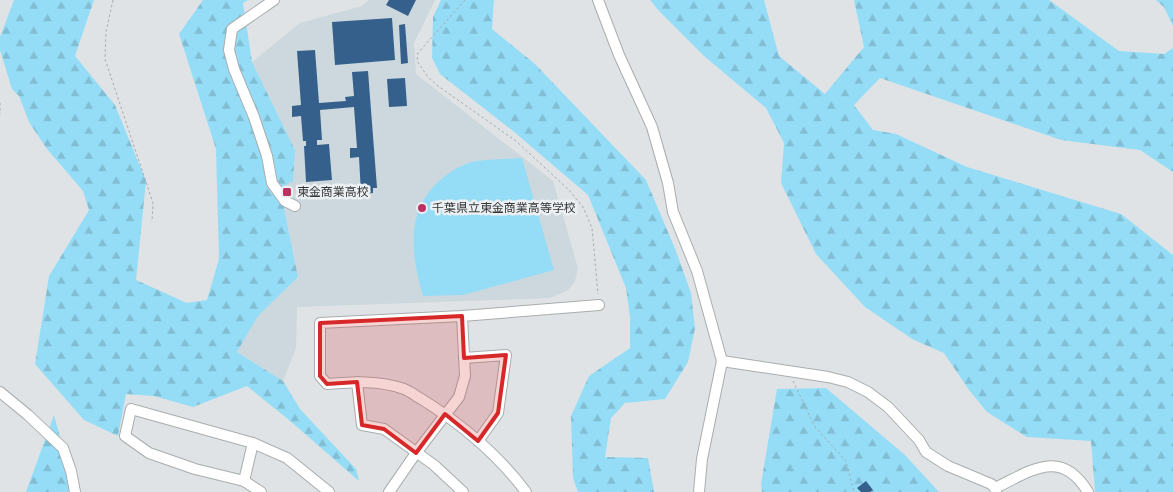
<svg xmlns="http://www.w3.org/2000/svg" width="1173" height="492" font-family="'Source Sans 3','Noto Sans JP',sans-serif">
  <defs>
    <pattern id="forest-firs" width="22" height="20" patternUnits="userSpaceOnUse" patternTransform="scale(1.25)"><rect width="22" height="20" fill="#95ddf7"/><path d="M5 1l3.5 6h-7zM16 11l3.5 6h-7z" fill="#81bed4"/></pattern>
  </defs>
  <rect width="100%" height="100%" fill="#dfe3e5"/>
  <polygon fill="#ccd8dd" points="369,0 435,0 414,43 416,74 553,181 578,268 575,281 568,290 550,298 297,307 296,348 283,381 237,352 258,316 298,277 280,187 295,150 252,62 300,23 362,6"/>
  <path fill="#95ddf7" d="M522,158L554,270L463,295L423,296C411,255 405,212 439,181C449,172 462,164 476,161C491,159 507,159 522,158Z"/>
  <g fill="url(#forest-firs)">
    <polygon points="14,0 94,0 75,56 115,105 146,181 136,280 187,303 207,300 219,259 216,149 179,34 203,0 248,0 243,3 252,62 295,150 293,181 280,188 298,277 258,316 237,352 283,381 300,409 356,469 359,481 289,420 247,386 193,407 154,396 126,394 118,436 84,420 35,364 49,276 89,210 83,191 47,149 29,122 19,96 12,89 0,50 0,37"/>
    <polygon points="441,0 494,0 492,29 535,64 646,180 676,251 691,293 695,328 688,362 665,399 625,403 611,418 605,457 648,458 654,492 578,492 573,478 571,416 589,376 630,348 630,317 626,288 588,195 513,131 440,74 432,58 433,17"/>
    <polygon points="650,0 764,0 779,56 825,94 864,47 854,0 1049,0 1119,51 1164,54 1173,48 1173,172 1140,150 1061,140 880,78 854,105 873,130 896,134 967,167 1121,214 1173,255 1173,492 1095,492 1091,441 1027,437 987,412 969,390 944,353 912,339 865,307 816,254 781,183 784,143 766,108 704,56 659,11"/>
    <polygon points="1156,0 1173,0 1173,26 1164,7"/>
    <polygon points="826,388 905,455 939,492 762,492 761,484 777,389"/>
    <polygon points="54,415 75,492 26,492"/>
  </g>
  <g fill="#35608b">
    <polygon points="389,0 416,0 408,16 386,5"/>
    <polygon points="392,18 395,60 335,65 332,22"/>
    <polygon points="405,24 408,63 401,64 399,25"/>
    <polygon points="315,50 319,103 346,101 345,97 354,96 352,72 368,71 377,188 373,188 373,193 361,194 359,157 350,158 350,148 357,148 354,107 320,110 322,140 317,140 317,145 329,144 332,180 306,182 304,146 306,146 306,141 303,141 301,116 292,117 292,106 301,105 297,51"/>
    <polygon points="405,78 407,106 389,107 387,79"/>
    <polygon points="866,481 873,490 870,492 861,492 857,488"/>
  </g>
  <g fill="none" stroke-linecap="round" stroke-linejoin="round">
    <g stroke="#a9adae" stroke-width="12">
      <g id="minor">
        <polyline points="274,0 232,29 229,50 234,69 254,117 267,156 272,183 285,201 295,206"/>
        <polyline points="598,0 619,55 652,127 668,183 673,212 697,271 722,361 702,459 699,492"/>
        <polyline points="464,358 506,355 498,413 478,441"/>
        <polyline points="722,361 828,377 848,382 868,392 888,407 919,440 926,452 948,466 991,484 995,488 996,492"/>
        <polyline points="357,382 362,425 384,429 434,465 463,492"/>
        <polyline points="0,392 28,415 63,448 71,471 75,492"/>
        <polyline points="244,481 253,443"/>
        <path d="M995,488C1031,471 1061,447 1088,492"/>
        <polyline points="261,492 244,481 195,469 149,453 125,436 131,409 253,443 287,458 329,492"/>
        <polyline points="389,492 416,453 459,397 465,376 462,316"/>
        <path d="M526,492C499,456 461,424 423,400C417,397 410,391 404,389C379,380 353,382 327,384L320,376V323L462,316L599,305"/>
      </g>
    </g>
    <g stroke="#a7aaab" stroke-width="1" stroke-dasharray="2.5 2.5" stroke-linecap="butt">
      <polyline points="113,0 106,32 105,59 153,203 152,221"/>
      <polyline points="465,0 418,53 417,61 428,77 438,86 516,141 569,190 583,207 592,228 598,294"/>
      <polyline points="0,103 0,114"/>
      <polyline points="793,381 815,427 846,461 854,492"/>
    </g>
    <use href="#minor" stroke="#fff" stroke-width="10"/>
  </g>
  <path fill="#d62828" fill-opacity="0.2" stroke="#d62828" stroke-width="4" stroke-linejoin="round" d="M462,316L464,358L506,355L498,413L478,441L445,414L416,453L384,429L362,425L357,382L327,384L320,376V323Z"/>
  <g fill="#be3162" stroke="#ecf0f2" stroke-width="2">
    <rect x="282" y="187" width="10" height="10" rx="2.5"/>
    <circle cx="422" cy="208" r="5"/>
  </g>
  <g text-anchor="middle" stroke-width="5" stroke-linejoin="round" paint-order="stroke">
    <g font-size="12" fill="#353637" stroke="#ecf0f2" text-anchor="start">
      <text x="297" y="196">東金商業高校</text>
      <text x="432" y="212">千葉県立東金商業高等学校</text>
    </g>
  </g>
</svg>
